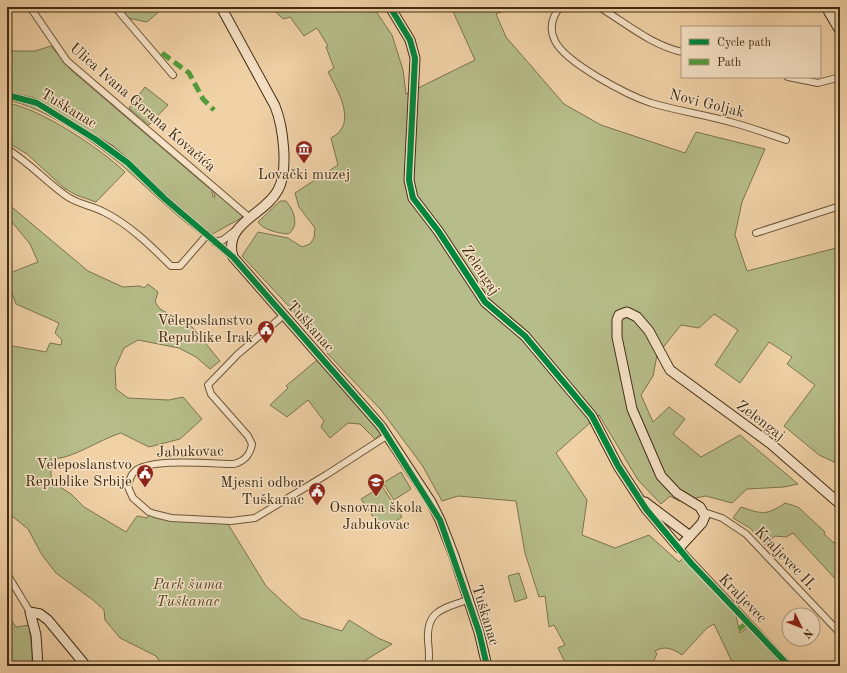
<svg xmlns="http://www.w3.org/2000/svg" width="847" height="673" font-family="'Old Standard TT',serif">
  <rect width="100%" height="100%" fill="#f1d2a7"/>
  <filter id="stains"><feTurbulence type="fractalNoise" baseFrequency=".005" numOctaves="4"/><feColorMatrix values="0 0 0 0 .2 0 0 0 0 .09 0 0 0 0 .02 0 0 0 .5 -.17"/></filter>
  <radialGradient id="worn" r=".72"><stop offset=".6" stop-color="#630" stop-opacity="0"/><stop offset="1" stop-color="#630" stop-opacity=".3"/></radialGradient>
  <g fill="#b6bd8a" stroke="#7c744e">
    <polygon points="119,7 164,7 147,22 128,18"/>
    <path d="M271,7H373L392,35L403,70L406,94L475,60L451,7H513L496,14L506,37L564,104L601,125L685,153L696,132L765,149L742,202L735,235L747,271L840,247V459L836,463L819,455L784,426L815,385L787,364L792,357L769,342L740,383L715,365L738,330L714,314L699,328L681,325L657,355L653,376L641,395L653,422L669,407L685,419L673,434L701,457L740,435L798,484L784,487L747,489L732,503L706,496L679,501L670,496L661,504L638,480L599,415L556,453L587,500L582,535L615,548L649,535L679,562L683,558L735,611L740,633L748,627L783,666H734L714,624L707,628L682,655C673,649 665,645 655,651L657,654L651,666H563L566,664L558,648L565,645L554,625L549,627L545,596L539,597L525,553L516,501L458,496L442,501L422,465L381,410L326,352L311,330L242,256L258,232L288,238L302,247L310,244L314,238L315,228L299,207L295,193L338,165L331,138C359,124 337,90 328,72L334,68L326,47L328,46L317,28L304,36L290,17L283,19Z"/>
    <polygon points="51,46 71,70 210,189 211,187 213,197 215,197 213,189 243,217 211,235 171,201 120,152 35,98 7,92 7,51 35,51"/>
    <polygon points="145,87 168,105 149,125 129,108"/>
    <path d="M7,97L37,106L108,151L122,162L152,190L201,233C193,232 130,172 118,162C88,138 45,108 7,100Z"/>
    <path d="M7,103C40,108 101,149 125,172L96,202L76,195L64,188L27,154L7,142Z"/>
    <path d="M280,201H286C294,210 300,227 288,234C278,233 263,230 258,222Z"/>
    <path d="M7,203L88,271L123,287L140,286L144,288L148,284L158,292L155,302L160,309L192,327L220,361L210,369L196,357L179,348L138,340L124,348L115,368L116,389L128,398L169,400L183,397L202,419L180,439L149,447L121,433C98,440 73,459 51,459V477L57,485L71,494L84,507L126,532L137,516L147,518L149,515L223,522L228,524L266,586L283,602L301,618L342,631L349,620L378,638L392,644L356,666H163L156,656L120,638L105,620L104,610L93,600L56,573L42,555L28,529L7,512V345L46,352L50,343L61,345L62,340L55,333L59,323L16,304L12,293L7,290V271L10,273L38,262L30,244L7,216Z"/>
    <polygon points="317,360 381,434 375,439 360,424 348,423 330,438 321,427 324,421 308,400 287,417 270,405 288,388 286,386"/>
    <polygon points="401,472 411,489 394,500 383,483"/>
    <polygon points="382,486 402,517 382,530 361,499"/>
    <path d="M785,503L798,507L825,532L824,534L834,543L837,542L840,544V584L793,533L786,537L775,536L765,545L750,528L733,518L741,507C762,514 766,516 785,503Z"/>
    <polygon points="519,573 527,598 515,602 508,576"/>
    <polygon points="7,614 16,627 29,625 32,650 32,666 7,666"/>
  </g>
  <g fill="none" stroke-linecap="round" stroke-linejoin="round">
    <g stroke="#6d5638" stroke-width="8">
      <g id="street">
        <polyline points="30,7 67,61 250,218"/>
        <polyline points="115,7 173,75"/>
        <path d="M560,7C552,17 549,29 555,41C566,63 627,95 651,103C678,111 707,115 734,123C752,128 769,134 786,140"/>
        <path d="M599,7C626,23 651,45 682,52"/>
        <polyline points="788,77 818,83 840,77"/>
        <polyline points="7,95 37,103 111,149 128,163 165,199 233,257"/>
        <path d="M7,149C30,163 44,180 65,195C76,204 91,205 104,212C130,225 151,246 171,266H180L207,235"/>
        <polyline points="756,233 840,206"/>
        <polyline points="215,242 223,240 236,230"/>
        <path d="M284,315L238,354L208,385L211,394L248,436L252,444C250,455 245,461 234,464C213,464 148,457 134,472C130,476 129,482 128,487L133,498L149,512L155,514L171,518L231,521L255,518L326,475L388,435"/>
        <polyline points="704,512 722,518 746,534 840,633"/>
        <polyline points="679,548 789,666"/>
        <polyline points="7,574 30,612"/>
        <polyline points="690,665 690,666"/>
        <path d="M428,666C430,658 429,650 428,641C426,610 443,609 467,600"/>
      </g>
    </g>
    <g stroke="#412c13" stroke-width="11">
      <g id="secondary">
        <path d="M221,7L275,106C283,126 289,170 278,190C265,215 223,223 233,257L381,426L431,502L440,520L454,556L479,632L487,666"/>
        <polyline points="390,7 410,40 415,58 409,180 413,198 439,232 485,302 525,336 592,416 618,466 646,509 679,548 702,523 705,516 700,507 677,493 661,476 632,409 617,337 617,320 619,315 627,312 637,317 649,331 670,370 771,444 840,504"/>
        <polyline points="826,7 840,31"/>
        <polyline points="645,502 690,536"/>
        <polyline points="38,666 36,635 30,612 40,614 48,620 86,666"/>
      </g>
    </g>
    <use href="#street" stroke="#f6e2c6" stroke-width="6"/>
    <use href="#secondary" stroke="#f6e2c6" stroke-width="9"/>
    <g stroke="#539d3d" stroke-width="5" stroke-dasharray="10 5" stroke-linecap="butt">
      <polyline points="162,53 189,73 203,99 214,110"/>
      <polyline points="739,629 748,622"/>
    </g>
    <g stroke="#f6e2c6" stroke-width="8">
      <g id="cycleway">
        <polyline points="390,7 410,40 415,58 409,180 413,198 439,232 485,302 525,336 592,416 618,466 646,509 691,563 789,666"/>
        <polyline points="7,95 37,103 95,139 128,163 165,199 233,257 381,426 440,520 479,632 487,666"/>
      </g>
    </g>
    <use href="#cycleway" stroke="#00873e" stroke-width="6"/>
  </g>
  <defs>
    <g id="museum-pin" transform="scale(0.9)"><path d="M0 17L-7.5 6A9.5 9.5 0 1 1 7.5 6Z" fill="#8f2418" stroke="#f6e2c6"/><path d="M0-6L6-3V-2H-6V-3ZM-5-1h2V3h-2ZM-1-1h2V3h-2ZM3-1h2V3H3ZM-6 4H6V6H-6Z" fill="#fff"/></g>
    <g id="civic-pin" transform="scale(0.9)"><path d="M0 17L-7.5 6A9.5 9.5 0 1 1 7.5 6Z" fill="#8f2418" stroke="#f6e2c6"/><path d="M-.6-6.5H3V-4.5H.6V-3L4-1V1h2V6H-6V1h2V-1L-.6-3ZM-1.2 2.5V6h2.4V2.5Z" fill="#fff"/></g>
    <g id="school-pin" transform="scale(0.9)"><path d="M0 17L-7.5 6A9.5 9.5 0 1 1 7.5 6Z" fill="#8f2418" stroke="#f6e2c6"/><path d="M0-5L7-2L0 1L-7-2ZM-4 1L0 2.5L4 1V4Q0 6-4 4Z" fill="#fff"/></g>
  </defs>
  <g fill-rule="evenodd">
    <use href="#museum-pin" x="304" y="149"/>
    <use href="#civic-pin" x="266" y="329"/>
    <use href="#civic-pin" x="145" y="473"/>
    <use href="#school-pin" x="376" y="482"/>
    <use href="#civic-pin" x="317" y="491"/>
  </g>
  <g text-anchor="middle" stroke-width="3" stroke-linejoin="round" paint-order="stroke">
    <g font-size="15" fill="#412c13" stroke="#f6e2c6">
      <text transform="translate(707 103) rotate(14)" y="5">Novi Goljak</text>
      <text transform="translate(143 107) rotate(41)" y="5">Ulica Ivana Gorana Kovačića</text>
      <text transform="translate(69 108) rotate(31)" y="5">Tuškanac</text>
      <text transform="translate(481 270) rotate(56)" y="5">Zelengaj</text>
      <text transform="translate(311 326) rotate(48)" y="5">Tuškanac</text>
      <text transform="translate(761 420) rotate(37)" y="5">Zelengaj</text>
      <text transform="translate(190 451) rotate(-1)" y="5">Jabukovac</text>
      <text transform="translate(786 558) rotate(46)" y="5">Kraljevec II.</text>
      <text transform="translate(743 598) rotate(46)" y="5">Kraljevec</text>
      <text transform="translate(486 615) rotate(73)" y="5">Tuškanac</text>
    </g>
    <g font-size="15" fill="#412c13" stroke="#f6e2c6" text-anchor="end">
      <text x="304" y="179" text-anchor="middle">Lovački muzej</text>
      <text x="253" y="325">Veleposlanstvo<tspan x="253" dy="17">Republike Irak</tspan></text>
      <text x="132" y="469">Veleposlanstvo<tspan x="132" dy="17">Republike Srbije</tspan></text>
      <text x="304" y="487">Mjesni odbor<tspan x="304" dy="17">Tuškanac</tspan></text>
      <text x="376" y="512" text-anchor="middle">Osnovna škola<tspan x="376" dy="17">Jabukovac</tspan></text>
    </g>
    <g font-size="15" font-style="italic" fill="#58492b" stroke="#f6e2c6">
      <text x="188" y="589">Park šuma<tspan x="188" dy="17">Tuškanac</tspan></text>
    </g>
  </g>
  <rect width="847" height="673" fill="none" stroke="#f1d2a7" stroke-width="24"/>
  <rect x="8" y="8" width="831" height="657" fill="none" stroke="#412c13" stroke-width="2"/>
  <rect x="12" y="12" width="823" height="649" fill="none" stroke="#412c13"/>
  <rect x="681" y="26" width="140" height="52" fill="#f6e2c6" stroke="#ae997e"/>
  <rect x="689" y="39" width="20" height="6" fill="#00873e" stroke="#ae997e"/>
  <text x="717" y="46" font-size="12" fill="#412c13">Cycle path</text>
  <rect x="689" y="59" width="20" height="6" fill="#539d3d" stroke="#ae997e"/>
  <text x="717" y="66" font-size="12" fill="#412c13">Path</text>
  <g transform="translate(801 627) rotate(133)"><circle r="19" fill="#f6e2c6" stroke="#ae997e"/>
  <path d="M0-3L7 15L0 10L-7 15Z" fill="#8f2418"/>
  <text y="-6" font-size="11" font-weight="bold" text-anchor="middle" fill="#412c13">N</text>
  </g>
  <rect width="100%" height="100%" filter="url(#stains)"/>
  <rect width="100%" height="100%" fill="url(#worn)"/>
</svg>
